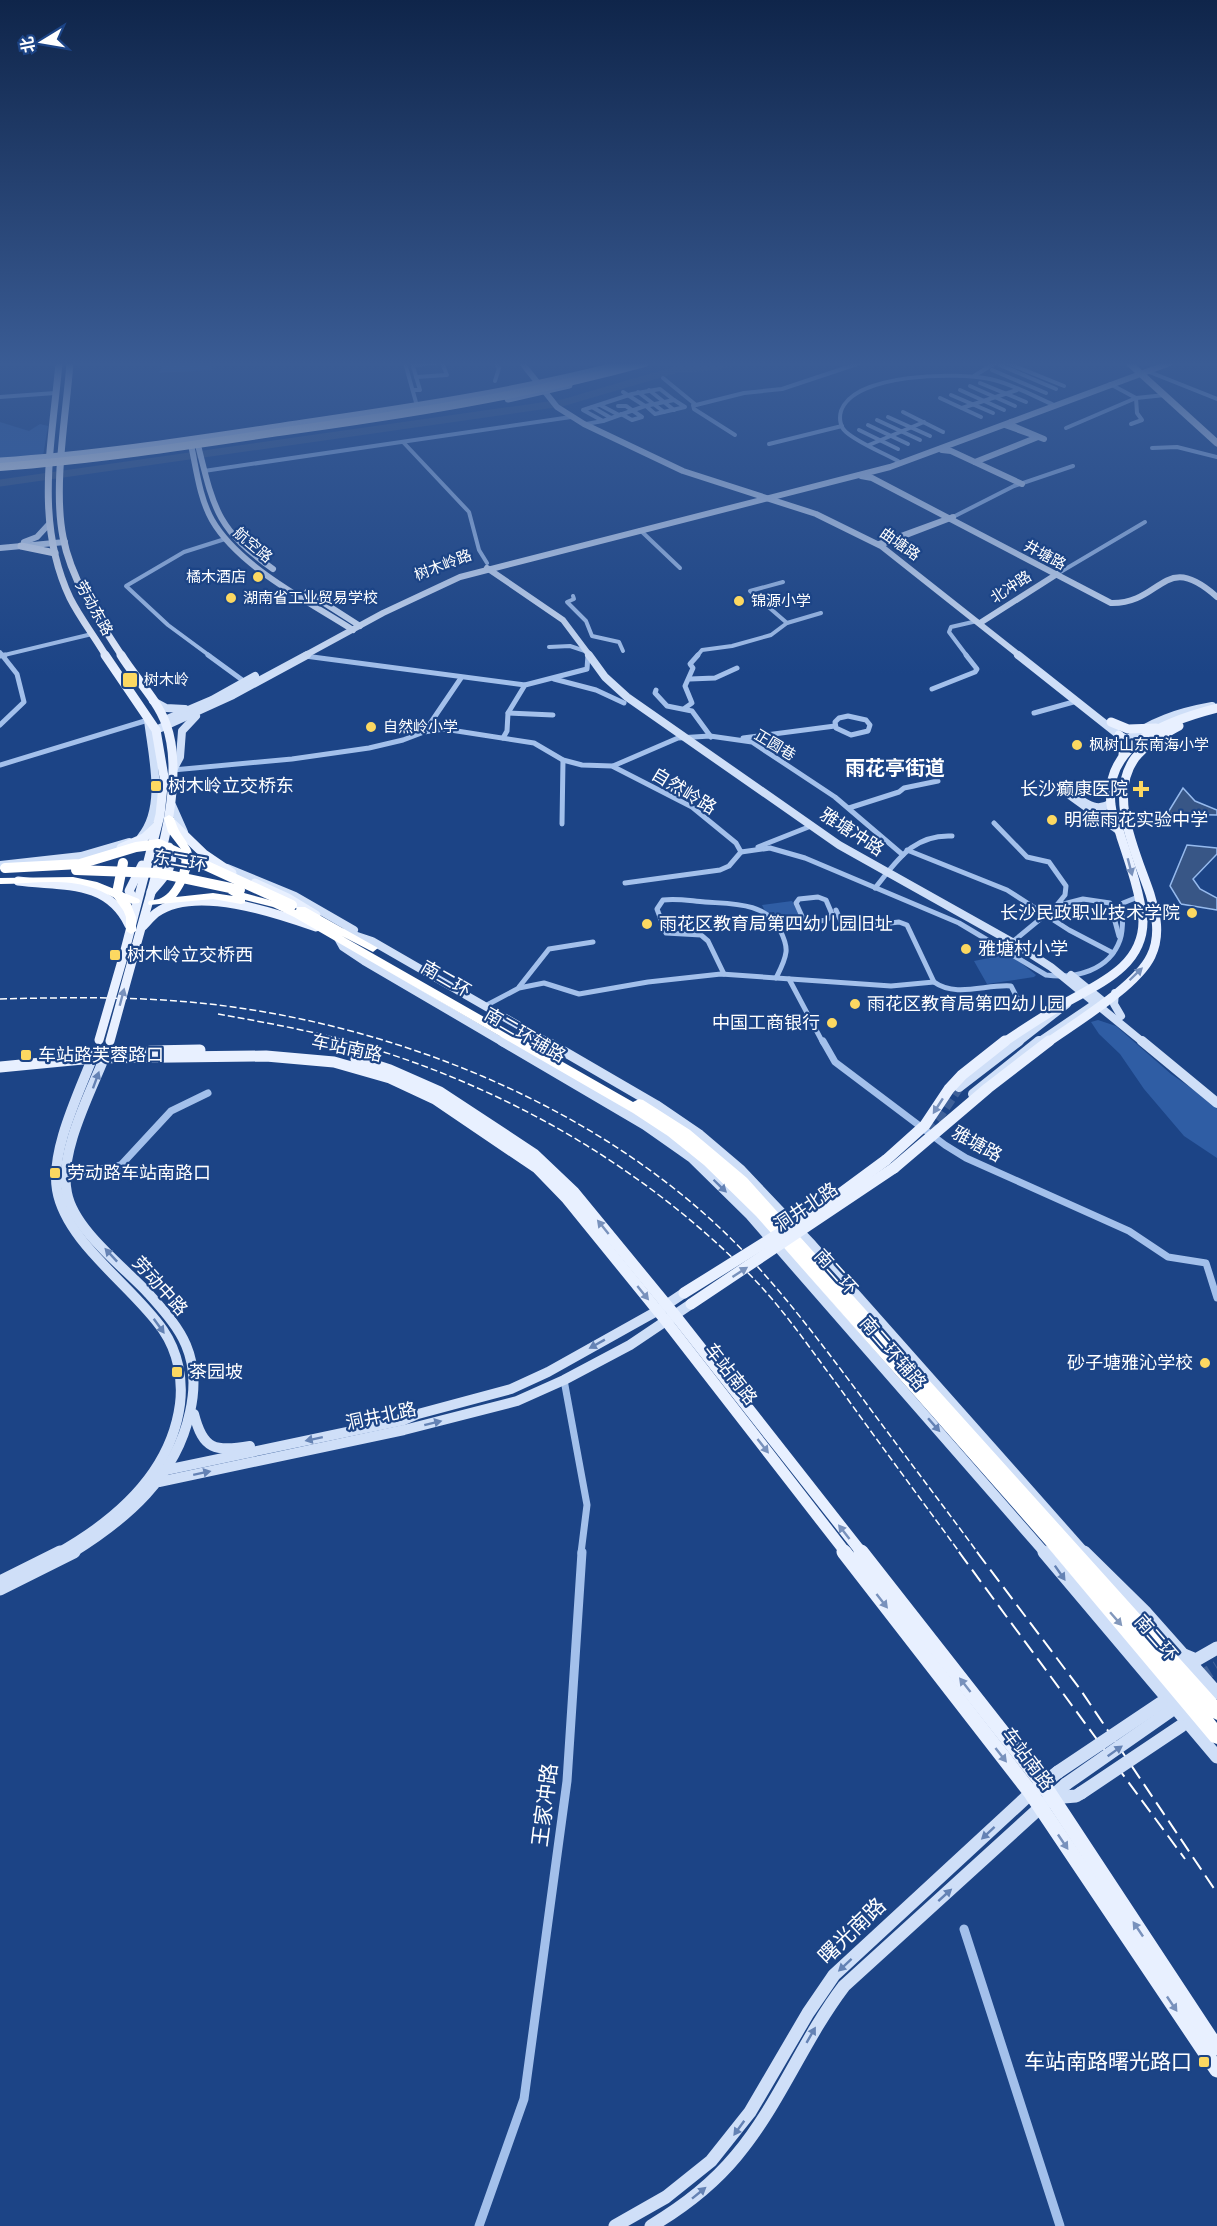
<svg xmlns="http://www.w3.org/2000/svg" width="1217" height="2226" font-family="'Alegreya Sans','Noto Sans SC',sans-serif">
  <rect width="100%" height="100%" fill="#1c4486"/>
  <g fill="#2f5da4">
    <polygon points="211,363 212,370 159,373 163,365"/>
    <polygon points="0,422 29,431 40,424 48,426 43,456 0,461"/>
    <polygon points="792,901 802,921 780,924 774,912 766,913 762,905"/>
    <polygon points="999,956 1014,957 1036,975 1034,977 987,984 974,961"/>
    <polygon points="1098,1020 1116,1026 1171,1074 1217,1106 1217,1158 1184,1136 1144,1089 1120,1054 1099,1034 1091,1022"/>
  </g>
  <g fill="#385686" stroke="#96baed" stroke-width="1.5">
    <polygon points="1183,788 1195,801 1217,810 1217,815 1167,814"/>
    <polygon points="1187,845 1217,848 1217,854 1193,879 1200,889 1217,898 1217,910 1181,904 1170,886"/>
  </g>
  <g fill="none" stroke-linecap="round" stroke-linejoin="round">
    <polyline stroke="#385686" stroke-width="7" points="0,483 562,403 678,369 712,367 729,363"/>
    <polyline stroke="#3e6098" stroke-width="10" stroke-dasharray="10 5" stroke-linecap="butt" points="926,1130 941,1114 959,1087"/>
    <polyline stroke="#3e6098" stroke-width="13" stroke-dasharray="13 7" stroke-linecap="butt" points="1199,1678 1217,1667"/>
    <g stroke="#a3c0eb" stroke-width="4">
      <polyline points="405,363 417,406"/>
      <polyline points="412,363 420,390 413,390"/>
      <polyline points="495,363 499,368 495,381"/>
      <polyline points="1007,363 1064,386"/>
      <polyline points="413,365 436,363"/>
      <polyline points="1000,365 1056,389"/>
      <polyline points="992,370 1046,393"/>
      <polyline points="1147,371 1217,399"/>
      <polyline points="974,376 995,363"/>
      <polyline points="416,377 447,375 442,363"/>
      <polyline points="663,378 696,405 693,405 694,409 735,435"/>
      <polyline points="980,383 1026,402"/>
      <polyline points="1110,384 1136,398 1137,413 1142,420 1131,424"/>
      <polyline points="970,386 1015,406"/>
      <polygon points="660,389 674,400 645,406 603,421 583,410 632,394"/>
      <polyline points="649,390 674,410"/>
      <polyline points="960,390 1004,410"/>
      <polyline points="623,392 645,406"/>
      <polyline points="638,392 664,412"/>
      <polyline points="951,395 993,413"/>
      <polyline points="0,397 55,393"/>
      <polyline points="940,398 981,417"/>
      <polyline points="600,405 619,415"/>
      <polyline points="696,405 744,393 782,389 860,363"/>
      <polyline points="618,406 626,406 642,417 632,420 621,414"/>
      <polyline points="646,406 655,414 685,407 674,400"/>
      <polyline points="592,407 611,418"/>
      <polyline points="962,408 1017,390"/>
      <polyline points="903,412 943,432"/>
      <polyline points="888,417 930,436"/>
      <polyline points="877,420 920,440"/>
      <polyline points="586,424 603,421"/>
      <polyline points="868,425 908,444"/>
      <polyline points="1066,428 1136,398 1165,395"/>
      <polyline points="859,430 898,449"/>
      <polyline points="403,442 469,512 479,550 487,563"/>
      <polyline points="769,444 842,426"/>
      <polyline points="869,445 924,422"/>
      <polyline points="1152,448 1177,447 1217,457"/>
      <path d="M898,461C882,452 860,444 846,432C840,427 839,418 841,411C854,373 957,372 990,379C1013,384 1033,396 1054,405"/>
      <polyline points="204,471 571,417"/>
      <polyline points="953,517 1014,486 1073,466"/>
      <polyline points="640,530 680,568"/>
      <polyline points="1057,574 1145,522"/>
      <polyline points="783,582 750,591 787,623"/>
      <polyline points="573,596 574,599 567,602 586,621 592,636 619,642 623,651"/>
      <polyline points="549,647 570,646 588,652 588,656"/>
      <polyline points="0,652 3,656"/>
      <polyline points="0,656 92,634"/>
      <polyline points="210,656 168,625 126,586 184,552 225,539"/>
      <polyline points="305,656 308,656"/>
      <polyline points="697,656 702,650 732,646 771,635 787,623 821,613"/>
      <polyline points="967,656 949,632 951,627 977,621"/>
    </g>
    <g stroke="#a3c0eb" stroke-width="5">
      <polyline points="208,655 245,682"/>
      <polyline points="0,656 5,655"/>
      <polyline points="305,656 525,685"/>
      <polyline points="554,679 596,690 624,703"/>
      <polyline points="690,679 715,678 737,668"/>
      <polyline points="932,689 975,672 977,669 966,655"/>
      <polyline points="656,690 655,693 667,706 692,711 711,737"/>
      <polyline points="685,708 692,703 685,686 693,668 690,664 698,655"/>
      <polyline points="508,713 553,715"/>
      <polyline points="1034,713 1077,701"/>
      <polygon points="848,716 866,720 870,725 868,731 851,735 836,728 835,722 839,718"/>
      <polyline points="0,725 24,702 17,674 2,655"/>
      <polyline points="425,731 461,678"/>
      <polyline points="503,738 507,731 508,713 525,685 587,669 588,655"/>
      <polyline points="743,738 835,726"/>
      <polyline points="0,765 148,720"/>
      <polyline points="613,766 678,738 710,736 752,742 835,797 903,855"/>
      <path d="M173,770L292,759L369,748L403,740L424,732L444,729L534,743L563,760L582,765L612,766L692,807L736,843L741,852L770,848L805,858L959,923L1046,975C1075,979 1109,971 1120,940C1124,929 1122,915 1123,903L1138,897"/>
      <polyline points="849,808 899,792 904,788 938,781"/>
      <polyline points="994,823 1027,857 1049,862 1066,886 1065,895 1056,906 1083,899 1110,903 1119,936"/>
      <polyline points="562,824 563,760"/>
      <polyline points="758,847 811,826"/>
      <polyline points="907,850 1007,890 1069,930 1113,953"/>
      <polyline points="625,883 720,870 729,866 741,852"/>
      <path d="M875,888C897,861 913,834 952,836"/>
      <polygon points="818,897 826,900 832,914 827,920 805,923 796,903 799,899"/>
      <path d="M836,910L843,926L847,928L899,922L907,925L934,982C956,998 986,984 1011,986L1022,1007"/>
      <polyline points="1010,944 1056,906"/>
      <path d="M724,974L708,941L701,935L666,933L657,909L663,900C677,898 691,901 705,902C732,904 766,902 780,930C783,936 787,944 786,952C785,961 780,970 776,978"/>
      <polyline points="789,979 823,1043"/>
      <polyline points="519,987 549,949 593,942"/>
      <polyline points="485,1006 519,988 544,983 579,994 648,982 721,974 891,986 934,982"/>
    </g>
    <g stroke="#a3c0eb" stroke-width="7">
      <polyline points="823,1041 835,1062 945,1145 966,1158 1129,1231 1168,1257 1206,1263 1217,1298"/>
      <polyline points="65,1177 121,1165 171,1111 208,1093"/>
      <polyline points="564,1380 587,1505 581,1553"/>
    </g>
    <g stroke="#a3c0eb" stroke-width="9">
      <polyline points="964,1929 1060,2226"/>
      <polyline points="479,2226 524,2099 567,1781 582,1552"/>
    </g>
    <g stroke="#cfdff8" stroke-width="6">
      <polyline points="522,363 557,407 584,424 683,471 816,514 881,546 1020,656"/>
      <polyline points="1005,425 1044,439 1013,426 1011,422"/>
      <path d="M190,440C196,466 199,497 212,520C239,567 308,601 353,630"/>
      <path d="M198,445C214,510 217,529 273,569"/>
      <polyline points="942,450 951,451 1022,484"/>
      <polyline points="975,462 1038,437"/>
      <path d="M861,476L872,478L1111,603C1163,604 1163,549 1217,597"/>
      <polyline points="24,542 37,537 49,524"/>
      <polyline points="879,544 953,517 880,545"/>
      <polyline points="0,548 65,542"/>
      <polyline points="487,568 563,620 590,656"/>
      <polyline points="307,592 360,626"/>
      <polyline points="980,623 1057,574"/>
      <polyline points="304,656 383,613 460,577 890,467 1170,363"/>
    </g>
    <g stroke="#cfdff8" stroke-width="8">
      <polyline points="589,655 605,677 627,697 839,845 1012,942 1051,967 1144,1043"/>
      <polyline points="1018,655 1119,735 1140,746"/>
      <polyline points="153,701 166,708 185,709"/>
      <polyline points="165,720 212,700 255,676"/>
      <polyline points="156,730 233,695 307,655"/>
      <path d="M1124,742C1150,721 1179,712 1212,706"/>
      <polyline points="173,770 180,757 182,731 196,716"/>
      <path d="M1111,803C1092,816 1079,795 1061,789L1118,830"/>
      <polyline points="172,805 184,832"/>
      <path d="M141,837C166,807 152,755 148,720"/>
      <polyline points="0,865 81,856 129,842"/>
      <polyline points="227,868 295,896 354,930"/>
      <polyline points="345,932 372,941 549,1043"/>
      <polyline points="338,938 343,947 364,961 504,1043"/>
      <polyline points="1071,975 1104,1002"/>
      <polyline points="1115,993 1114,1004 1121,1016"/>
      <polyline points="1017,1043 1067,1004"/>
      <polyline points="1037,1043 1099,1001"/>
    </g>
    <g stroke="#cfdff8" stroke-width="10">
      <polyline points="502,1041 645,1125 692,1158 750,1215 1045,1553"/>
      <polyline points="546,1041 656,1105 700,1135 740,1169 812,1245 1085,1553"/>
      <polyline points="1142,1041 1217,1103"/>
      <polyline points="959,1087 1019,1041"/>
      <polyline points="973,1094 1039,1041"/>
      <path d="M194,1414C203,1450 215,1452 250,1446"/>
      <polyline points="166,1470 404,1420 418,1414 511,1389 548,1372 657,1311 684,1293"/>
      <polyline points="159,1482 404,1430 517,1401 564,1380 630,1345 691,1304"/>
      <path d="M58,1553C115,1521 171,1473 180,1404C183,1379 178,1352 163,1330C134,1287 66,1243 57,1190C50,1149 81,1089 95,1051"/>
      <path d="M72,1553C127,1519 176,1477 190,1412C195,1390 195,1366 186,1345C178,1326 163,1310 149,1294C124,1267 74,1230 67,1193C58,1152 92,1090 107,1051"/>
    </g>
    <g stroke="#cfdff8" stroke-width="13">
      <polyline points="1044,1552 1217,1757"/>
      <polyline points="1084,1552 1146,1613 1217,1693"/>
      <polyline points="0,1582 60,1552"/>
      <polyline points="0,1589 74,1552"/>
      <polyline points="1184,1655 1196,1660 1217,1648"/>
      <polyline points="1051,1798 1076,1796 1081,1793"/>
      <polyline points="615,2226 666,2197 711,2161 750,2112 808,2013 834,1975 1031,1793 1058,1772"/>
      <path d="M651,2226C683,2207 712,2185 736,2156C779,2105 803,2040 844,1986L1066,1784"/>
    </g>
    <g stroke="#e8f0ff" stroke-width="7">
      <path d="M59,363C52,443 34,522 70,598C80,618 95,637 106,656"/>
      <path d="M70,363C66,416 53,486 63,537C71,580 99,621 122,656"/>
      <polyline points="1129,363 1217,443"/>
      <polyline points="508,399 569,385"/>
      <path d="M0,461C102,454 202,438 303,423C412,407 520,391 626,363"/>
      <polyline points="21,546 55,553"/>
    </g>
    <g stroke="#e8f0ff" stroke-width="9">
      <polyline points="105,655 156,730 164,777 160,815 124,954"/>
      <path d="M121,655C135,678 157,699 166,724C189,786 150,891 134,954"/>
      <polyline points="1111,722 1128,729 1156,728"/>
      <polyline points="1119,735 1125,746 1123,754"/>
      <polyline points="173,824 204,854 232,873"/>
      <polyline points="121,848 144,838 156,827"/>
      <path d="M18,881C62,887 107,879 129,925"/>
      <polyline points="255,883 288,898 316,915"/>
      <path d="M151,892C162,879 178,865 169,847"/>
      <polyline points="135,901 129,891 142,865"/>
      <path d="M143,926C147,922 152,916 156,913C195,885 276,913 316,927"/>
      <path d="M1003,1043C1023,1029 1044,1016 1065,1003C1098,984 1143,967 1143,921C1140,893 1130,864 1121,837C1119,828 1114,820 1112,811C1099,745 1166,721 1217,708"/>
      <path d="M1047,1043C1075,1023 1137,986 1151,956C1161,935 1156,914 1150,894C1137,855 1107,796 1135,758C1147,743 1163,735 1179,726"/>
    </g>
    <g stroke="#e8f0ff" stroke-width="11">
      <polyline points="150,1051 200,1050"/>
      <polyline points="356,1059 390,1070 440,1092 534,1154 574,1192 675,1315 862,1553"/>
      <polyline points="0,1067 93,1058 266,1056 334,1062 390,1078 435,1099 537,1168 567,1199 666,1321 846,1553"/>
      <polyline points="886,1160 925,1125 949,1089 962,1075 1005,1041"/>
      <polyline points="894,1168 988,1088 1049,1041"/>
    </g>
    <g stroke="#e8f0ff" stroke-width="15">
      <polyline points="844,1552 1031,1793 1217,2070"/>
      <polyline points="861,1552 1043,1784 1217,2048"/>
    </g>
    <g fill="#fff" fill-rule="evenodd">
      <path d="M169,815L174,818C179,834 183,835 190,848C197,860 185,887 176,897L213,893L233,896L228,893L233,890L281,903L296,910L297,907H305L378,948L373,952L369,950L342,936L633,1102L639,1099L643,1100L690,1130L747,1178L1217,1700V1720L1213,1718L1217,1723V1744L1211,1742L1045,1544L756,1216L704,1165L668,1136L633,1113L294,917L273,907L245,900V903L241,904L213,899L149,905L148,903L149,901C152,900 156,900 159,899C176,893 184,865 181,849L168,832L164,818Z"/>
      <path d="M73,877L97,882L139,899L140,901L139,903C123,906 105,891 90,887C62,878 29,884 0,884V878Z"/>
      <polygon points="127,904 131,905 136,917 136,931 131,934 126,931 126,917 122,907"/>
    </g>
    <g stroke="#fff" stroke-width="1.5" stroke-dasharray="7 3" stroke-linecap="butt">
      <path d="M0,999C78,997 156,996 233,1007C419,1033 617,1117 747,1255C788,1299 824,1347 860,1395C899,1448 939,1500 978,1553"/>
      <path d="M218,1014C268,1023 319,1032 368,1047C514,1092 646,1169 753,1278C785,1311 811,1350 839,1387C879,1443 920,1498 960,1553"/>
    </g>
    <g stroke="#fff" stroke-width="2" stroke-dasharray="15 7" stroke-linecap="butt">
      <polyline points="959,1552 1185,1859"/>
      <polyline points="977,1552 1080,1689 1217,1893"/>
    </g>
    <g stroke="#cfdff8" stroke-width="13">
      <polyline points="1058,1772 1161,1703"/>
      <polyline points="1066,1784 1169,1712"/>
      <polyline points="1081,1793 1181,1726"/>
    </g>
    <g stroke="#e8f0ff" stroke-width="9">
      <polyline points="99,1040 124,954"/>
      <polyline points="110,1041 134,954"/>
    </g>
    <g stroke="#e8f0ff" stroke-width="11">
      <polyline points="684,1293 825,1205 886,1160"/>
      <polyline points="691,1304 894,1168"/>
    </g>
    <path stroke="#fff" stroke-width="8" d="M0,467C94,460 186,446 279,432C402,415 525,396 645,363"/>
    <g stroke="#fff" stroke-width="10">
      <polyline points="123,863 117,893 127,907"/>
      <polyline points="5,868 80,864 136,847 159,844 292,905"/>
      <polyline points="76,870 159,873 240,890"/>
    </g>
  </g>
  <defs><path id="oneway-solid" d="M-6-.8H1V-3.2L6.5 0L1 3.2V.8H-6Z" transform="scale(1.5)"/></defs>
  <g fill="#7891bc">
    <use href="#oneway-solid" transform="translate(1130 867) rotate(75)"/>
    <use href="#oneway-solid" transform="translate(1136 974) rotate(-44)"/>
    <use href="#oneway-solid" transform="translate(122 997) rotate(-75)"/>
    <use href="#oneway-solid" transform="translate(938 1106) rotate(123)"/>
    <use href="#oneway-solid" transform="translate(603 1227) rotate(-129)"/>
    <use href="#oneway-solid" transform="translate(740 1272) rotate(-33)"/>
    <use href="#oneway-solid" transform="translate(643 1293) rotate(51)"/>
    <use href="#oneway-solid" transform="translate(763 1446) rotate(52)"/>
    <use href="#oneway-solid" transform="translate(844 1532) rotate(-128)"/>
    <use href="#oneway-solid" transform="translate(882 1601) rotate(52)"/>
    <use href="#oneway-solid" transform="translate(965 1685) rotate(-128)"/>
    <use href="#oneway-solid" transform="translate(1001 1755) rotate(52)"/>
    <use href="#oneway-solid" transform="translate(1063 1842) rotate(56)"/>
    <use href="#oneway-solid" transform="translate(1138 1929) rotate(-124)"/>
    <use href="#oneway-solid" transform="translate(1172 2004) rotate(56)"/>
  </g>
  <g fill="#6482b4">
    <use href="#oneway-solid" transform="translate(96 1080) rotate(-70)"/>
    <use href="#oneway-solid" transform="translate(720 1186) rotate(44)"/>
    <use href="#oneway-solid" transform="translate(111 1255) rotate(-133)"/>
    <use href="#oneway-solid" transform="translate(159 1326) rotate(54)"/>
    <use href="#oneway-solid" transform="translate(597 1344) rotate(151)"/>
    <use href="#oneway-solid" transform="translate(433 1423) rotate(-14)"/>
    <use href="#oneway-solid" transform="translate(934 1425) rotate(49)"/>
    <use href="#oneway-solid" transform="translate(314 1439) rotate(168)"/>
    <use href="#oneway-solid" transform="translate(202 1473) rotate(-12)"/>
    <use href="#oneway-solid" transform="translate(1060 1573) rotate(55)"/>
    <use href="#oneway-solid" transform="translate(1115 1751) rotate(-35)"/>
    <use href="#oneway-solid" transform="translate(988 1833) rotate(137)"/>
    <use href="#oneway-solid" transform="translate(945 1895) rotate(-42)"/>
    <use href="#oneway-solid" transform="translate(845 1965) rotate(137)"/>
    <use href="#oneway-solid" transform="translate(811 2035) rotate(-60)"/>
    <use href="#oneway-solid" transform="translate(739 2128) rotate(126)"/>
    <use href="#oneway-solid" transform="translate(699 2193) rotate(-39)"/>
  </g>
  <use fill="#8298bc" href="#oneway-solid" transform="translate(1116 1619) rotate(49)"/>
  <linearGradient id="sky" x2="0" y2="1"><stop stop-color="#0f254a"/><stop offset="0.54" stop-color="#3a5c95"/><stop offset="1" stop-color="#3a5c95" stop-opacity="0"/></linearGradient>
  <rect width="1217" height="674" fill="url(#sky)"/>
  <g fill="#fcd861" stroke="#1c4486" stroke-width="2">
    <circle cx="258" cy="577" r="6"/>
    <circle cx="231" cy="598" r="6"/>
    <circle cx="739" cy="601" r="6"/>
    <rect x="122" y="672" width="16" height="16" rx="3"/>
    <circle cx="371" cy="727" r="6"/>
    <circle cx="1077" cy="745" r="6"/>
    <rect x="150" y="780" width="12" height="12" rx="3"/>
    <path d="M1138 780h6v6h6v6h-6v6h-6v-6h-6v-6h6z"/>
    <circle cx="1052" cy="820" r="6"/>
    <circle cx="1192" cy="913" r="6"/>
    <circle cx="647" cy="924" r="6"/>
    <circle cx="966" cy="949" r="6"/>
    <rect x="109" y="949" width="12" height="12" rx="3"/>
    <circle cx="855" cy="1004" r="6"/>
    <circle cx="832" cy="1023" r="6"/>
    <rect x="20" y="1049" width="12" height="12" rx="3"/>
    <rect x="49" y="1167" width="12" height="12" rx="3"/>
    <circle cx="1205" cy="1363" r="6"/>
    <rect x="171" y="1366" width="12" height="12" rx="3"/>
    <rect x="1198" y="2056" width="12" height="12" rx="3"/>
  </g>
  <g text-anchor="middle" stroke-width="4.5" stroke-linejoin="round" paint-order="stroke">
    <g font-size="15" fill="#fff" stroke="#1c4486">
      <text transform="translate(900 544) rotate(35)" y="5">曲塘路</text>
      <text transform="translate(253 545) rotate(40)" y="5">航空路</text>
      <text transform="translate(1045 555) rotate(28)" y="5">井塘路</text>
      <text transform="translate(443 565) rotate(-21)" y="5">树木岭路</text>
      <text transform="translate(1011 587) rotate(-33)" y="5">北冲路</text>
      <text transform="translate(94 608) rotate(61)" y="5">劳动东路</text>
      <text transform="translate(775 745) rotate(31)" y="5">正圆巷</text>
    </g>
    <g font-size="15" fill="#fff" stroke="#1c4486" text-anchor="start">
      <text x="246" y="582" text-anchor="end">橘木酒店</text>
      <text x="243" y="603">湖南省工业贸易学校</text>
      <text x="751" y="606">锦源小学</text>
      <text x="144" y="685">树木岭</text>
      <text x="383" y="732">自然岭小学</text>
      <text x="1089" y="750">枫树山东南海小学</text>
    </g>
    <g font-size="18" fill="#fff" stroke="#1c4486" text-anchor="start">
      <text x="168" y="792">树木岭立交桥东</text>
      <text x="1128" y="795" text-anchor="end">长沙癫康医院</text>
      <text x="1064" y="826">明德雨花实验中学</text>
      <text x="1180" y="919" text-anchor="end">长沙民政职业技术学院</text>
      <text x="659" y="930">雨花区教育局第四幼儿园旧址</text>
      <text x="978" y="955">雅塘村小学</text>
      <text x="127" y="961">树木岭立交桥西</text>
      <text x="867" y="1010">雨花区教育局第四幼儿园</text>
      <text x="820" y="1029" text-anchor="end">中国工商银行</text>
      <text x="38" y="1061">车站路芙蓉路口</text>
      <text x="67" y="1179">劳动路车站南路口</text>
      <text x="1193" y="1369" text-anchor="end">砂子塘雅沁学校</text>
      <text x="189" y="1378">茶园坡</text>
    </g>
    <g font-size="18" fill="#fff" stroke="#1c4486">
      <text transform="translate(684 791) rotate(31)" y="6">自然岭路</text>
      <text transform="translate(852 832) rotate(33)" y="6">雅塘冲路</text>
      <text transform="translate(180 861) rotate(10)" y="6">东二环</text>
      <text transform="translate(446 979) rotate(30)" y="6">南二环</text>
      <text transform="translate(525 1035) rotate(30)" y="6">南二环辅路</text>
      <text transform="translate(347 1048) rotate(12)" y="6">车站南路</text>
      <text transform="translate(977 1144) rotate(29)" y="6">雅塘路</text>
      <text transform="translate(806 1207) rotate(-34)" y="6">洞井北路</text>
      <text transform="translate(836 1272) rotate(48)" y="6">南二环</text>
      <text transform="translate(160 1286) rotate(48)" y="6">劳动中路</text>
      <text transform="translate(893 1353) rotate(49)" y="6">南二环辅路</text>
      <text transform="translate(731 1374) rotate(52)" y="6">车站南路</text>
      <text transform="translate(381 1416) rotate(-12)" y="6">洞井北路</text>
      <text transform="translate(1156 1638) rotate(49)" y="6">南二环</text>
      <text transform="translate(1028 1759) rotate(53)" y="6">车站南路</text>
    </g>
    <g font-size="20" font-weight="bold" fill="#fff" stroke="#1c4486">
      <text x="895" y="775">雨花亭街道</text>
    </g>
    <g font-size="21" fill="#fff" stroke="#1c4486">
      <text transform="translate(545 1805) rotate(-83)" y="7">王家冲路</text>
      <text transform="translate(852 1931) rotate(-44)" y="7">曙光南路</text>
    </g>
    <g font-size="21" fill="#fff" stroke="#1c4486" text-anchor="end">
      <text x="1192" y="2069">车站南路曙光路口</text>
    </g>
  </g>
  <g transform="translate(42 42) rotate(259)" stroke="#1c4486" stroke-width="4.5" paint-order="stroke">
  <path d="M0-4.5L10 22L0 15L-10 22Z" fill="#ffffff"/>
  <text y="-9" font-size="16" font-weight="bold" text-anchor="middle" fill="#ffffff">北</text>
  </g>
</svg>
